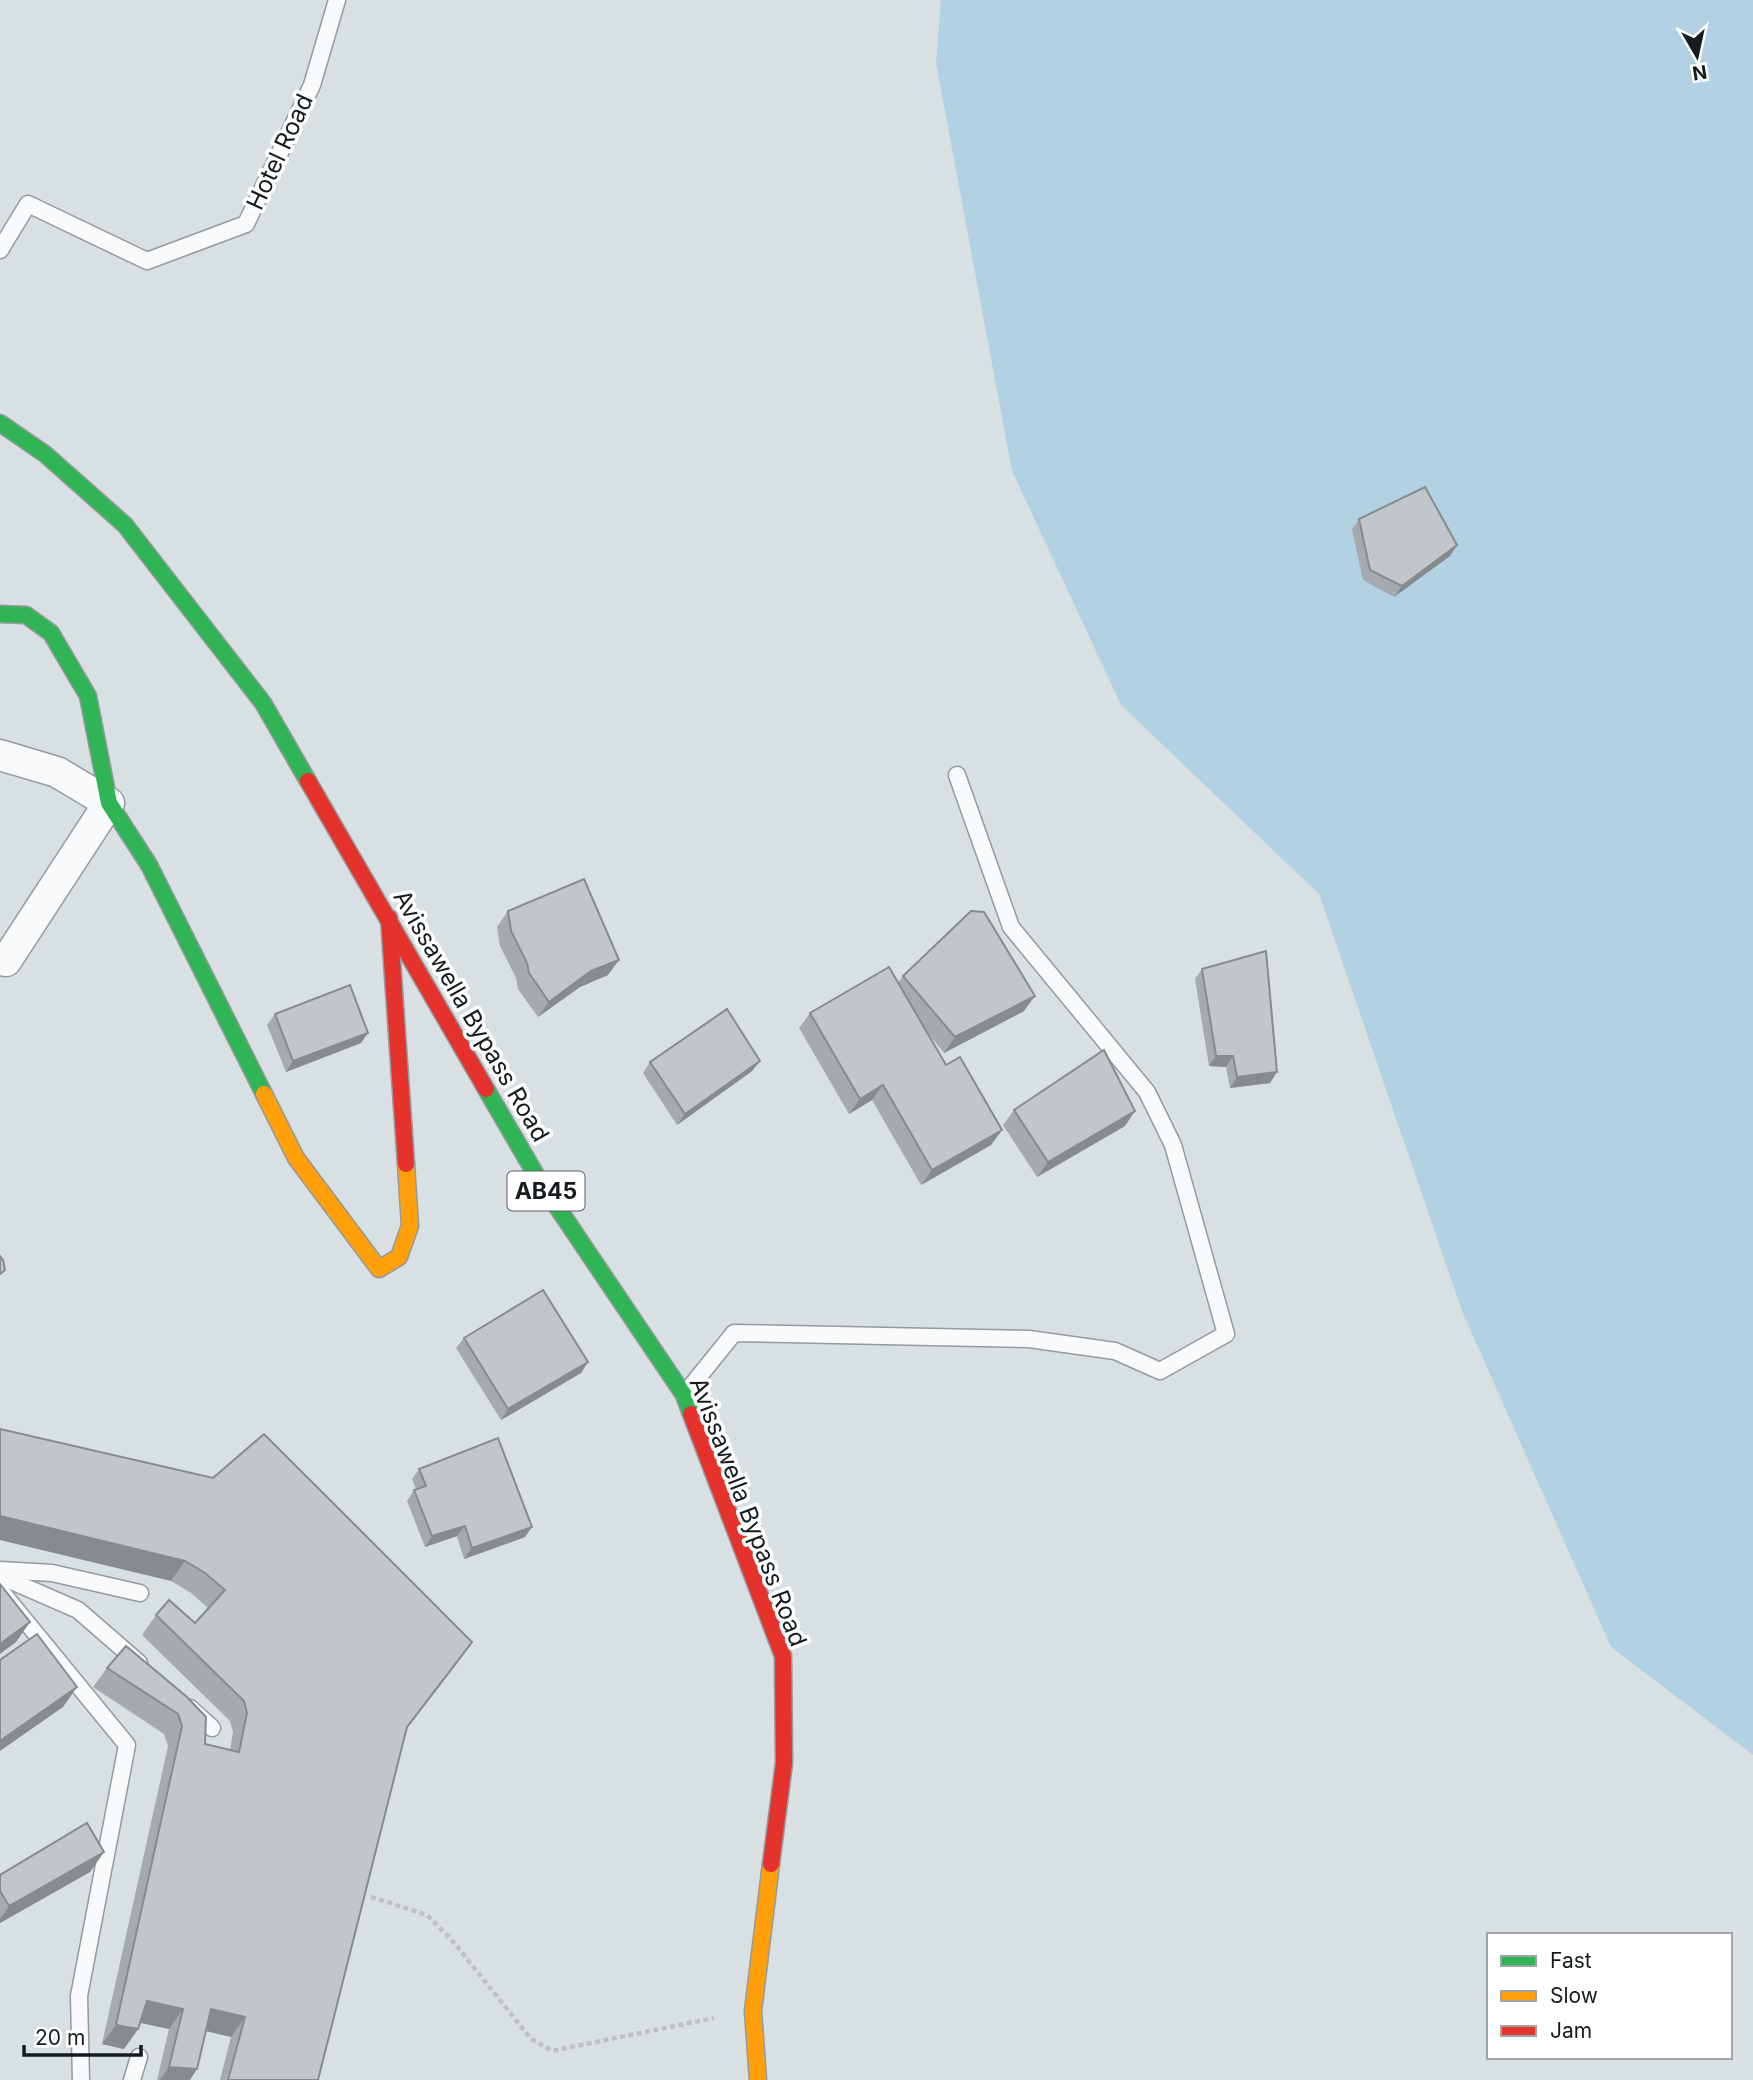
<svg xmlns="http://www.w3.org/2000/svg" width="1753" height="2080" font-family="Inter,sans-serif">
  <rect width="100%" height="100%" fill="#d8e0e4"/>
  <polygon fill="#b2d2e3" points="941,0 1753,0 1753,1755 1611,1647 1462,1311 1319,894 1121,705 1012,471 936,63"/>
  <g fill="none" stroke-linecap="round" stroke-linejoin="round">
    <g stroke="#949a9d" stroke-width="19">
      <g id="lane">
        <polyline points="0,250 28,204 147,261 246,224 312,85 337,0"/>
        <polyline points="684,1395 734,1333 1029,1339 1115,1351 1160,1371 1226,1334 1173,1145 1147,1092 1011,927 957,775"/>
        <polyline points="0,1570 52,1573 140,1593"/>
        <polyline points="0,1576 78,1610 139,1663"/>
        <polyline points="0,1590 127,1745 79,1996 81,2080"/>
        <polyline points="190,1708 212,1728"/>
        <polyline points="132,2080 139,2057"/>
      </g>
    </g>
    <g stroke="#949a9d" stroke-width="33">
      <polyline id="street" points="0,755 57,772 109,803 6,961 0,960"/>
    </g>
    <g stroke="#949a9d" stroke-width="19">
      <g id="fast">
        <polyline points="0,423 45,454 125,525 263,703 308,781"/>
        <polyline points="0,614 26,615 51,633 88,696 109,803 149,865 264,1094"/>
        <polyline points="486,1089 539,1180 684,1395 691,1414"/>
      </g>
    </g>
    <g stroke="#949a9d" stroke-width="19">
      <g id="slow">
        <polyline points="264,1094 296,1158 379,1269 399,1257 410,1226 406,1164"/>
        <polyline points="758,2080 753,2011 771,1864"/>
      </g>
    </g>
    <g stroke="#949a9d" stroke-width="19">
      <g id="jam">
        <polyline points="308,781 486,1089"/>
        <polyline points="389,918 406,1164"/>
        <polyline points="691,1414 783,1656 784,1763 771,1864"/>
      </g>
    </g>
    <polyline stroke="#bec0c2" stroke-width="4.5" stroke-dasharray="5 3.5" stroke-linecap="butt" points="371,1897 427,1915 451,1939 531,2039 552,2051 714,2018"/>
    <use href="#lane" stroke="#f9fafb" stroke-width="16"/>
    <use href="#street" stroke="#f9fafb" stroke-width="30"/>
    <use href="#fast" stroke="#30b455" stroke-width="16"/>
    <use href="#slow" stroke="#ff9f0a" stroke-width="16"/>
    <use href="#jam" stroke="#e5322d" stroke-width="16"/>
  </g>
  <g fill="#a5aaae">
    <polygon points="1359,519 1457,545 1450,556 1394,597 1363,580 1352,529"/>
    <polygon points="508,911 608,975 580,987 538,1017 518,989 516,978 500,946 497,927"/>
    <polygon points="1202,969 1270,1083 1230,1088 1226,1067 1209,1066 1195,979"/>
    <polygon points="903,976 1024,1011 944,1053 926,1031 946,1065 1002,1130 991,1145 921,1185 872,1100 849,1114 799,1028 810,1013 898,983"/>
    <polygon points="275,1014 361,1043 286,1072 267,1025"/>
    <polygon points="760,1061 752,1071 677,1125 643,1073 650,1062"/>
    <polygon points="1014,1110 1125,1126 1037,1177 1003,1125"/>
    <polygon points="464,1338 588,1362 581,1373 501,1420 456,1348"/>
    <polygon points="0,1429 458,1662 406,1730 318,2080 220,2080 231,2037 206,2031 190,2080 157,2080 169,2029 140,2023 138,2029 124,2049 102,2044 168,1746 164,1734 93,1687 107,1668 126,1646 205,1744 230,1750 233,1732 230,1721 142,1635 156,1615 195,1623 208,1608 191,1593 171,1581"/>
    <polygon points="419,1469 525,1537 464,1559 457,1536 425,1547 407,1501 414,1490 416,1489 412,1479"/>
    <polygon points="104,1852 90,1872 0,1923 0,1875"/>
  </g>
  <g fill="#868b8d">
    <polygon points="1457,545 1450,556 1394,597 1402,586"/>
    <polygon points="619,960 608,975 580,987 538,1017 549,1002 591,971"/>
    <polygon points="1035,996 1024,1011 944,1053 955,1037"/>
    <polygon points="368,1033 361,1043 286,1072 293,1061"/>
    <polygon points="1216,1056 1233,1056 1226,1067 1209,1066"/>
    <polygon points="760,1061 752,1071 677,1125 685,1114"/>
    <polygon points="1277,1072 1270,1083 1230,1088 1237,1077"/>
    <polygon points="883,1085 872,1100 849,1114 860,1099"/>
    <polygon points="1135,1111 1125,1126 1037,1177 1048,1162"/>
    <polygon points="1002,1130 991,1145 921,1185 932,1170"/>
    <polygon points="588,1362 581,1373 501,1420 508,1409"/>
    <polygon points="0,1516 185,1561 171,1581 0,1540"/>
    <polygon points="465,1526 457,1536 425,1547 432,1536"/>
    <polygon points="532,1527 525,1537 464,1559 472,1548"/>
    <polygon points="30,1622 16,1642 0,1654 0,1644"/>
    <polygon points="472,1642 458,1662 393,1746 407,1727"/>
    <polygon points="77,1687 63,1707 0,1751 0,1741"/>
    <polygon points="104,1852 90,1872 0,1923 0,1919 9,1906"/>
    <polygon points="147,2001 183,2009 169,2029 133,2021"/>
    <polygon points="211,2009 245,2017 231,2037 198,2029"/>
    <polygon points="116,2025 138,2029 124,2049 102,2044"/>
    <polygon points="169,2067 197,2069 190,2080 160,2080"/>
  </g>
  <g fill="#c0c6ca" stroke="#868b8d" stroke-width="2">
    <polygon points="1425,487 1457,545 1402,586 1370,570 1359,519"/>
    <polygon points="584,879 619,960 591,971 549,1002 529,973 527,963 511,931 508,911"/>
    <polygon points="971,911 984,912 1035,996 955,1037 903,976"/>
    <polygon points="1266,951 1277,1072 1237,1077 1233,1056 1216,1056 1202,969"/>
    <polygon points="889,967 946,1065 960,1057 1002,1130 932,1170 883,1085 860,1099 810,1013"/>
    <polygon points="350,985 368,1033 293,1061 275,1014"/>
    <polygon points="727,1009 760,1061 685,1114 650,1062"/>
    <polygon points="1104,1050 1135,1111 1048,1162 1014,1110"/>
    <polygon points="0,1256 3,1260 5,1270 0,1274"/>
    <polygon points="543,1290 588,1362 508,1409 464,1338"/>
    <polygon points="0,1429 213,1478 264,1434 472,1642 407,1727 318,2080 228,2080 245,2017 211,2009 197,2069 169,2067 183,2009 147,2001 138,2029 116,2025 182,1726 178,1714 107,1668 126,1646 187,1697 206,1717 205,1744 239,1752 247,1713 244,1701 156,1615 169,1600 195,1623 225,1590 205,1573 185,1561 0,1516"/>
    <polygon points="498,1438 532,1527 472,1548 465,1526 432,1536 414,1490 426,1486 419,1469"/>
    <polygon points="0,1584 30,1622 0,1644"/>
    <polygon points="37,1634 77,1687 0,1741 0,1660"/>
    <polygon points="87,1823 104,1852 9,1906 0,1891 0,1875"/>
  </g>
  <g text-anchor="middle" stroke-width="7" stroke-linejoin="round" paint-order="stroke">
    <rect fill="#fff" stroke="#5b5f62" stroke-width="2" x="507.5" y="1171.5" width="77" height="39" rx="5"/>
    <g font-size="23" font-weight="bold" fill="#151b1e">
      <text x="546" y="1199">AB45</text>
    </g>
    <g font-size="24" fill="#151b1e" stroke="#fff">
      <text transform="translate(280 152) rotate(-65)" y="8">Hotel Road</text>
      <text transform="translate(471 1016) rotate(60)" y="8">Avissawella Bypass Road</text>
      <text transform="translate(748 1512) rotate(69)" y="8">Avissawella Bypass Road</text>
    </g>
  </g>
  <rect x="1487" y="1933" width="245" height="126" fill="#ffffff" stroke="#a1a4a5" stroke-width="2"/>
  <rect x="1501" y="1956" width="35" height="10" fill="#30b455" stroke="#a1a4a5" stroke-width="2"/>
  <text x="1550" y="1968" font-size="21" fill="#151b1e">Fast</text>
  <rect x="1501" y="1991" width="35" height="10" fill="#ff9f0a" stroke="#a1a4a5" stroke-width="2"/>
  <text x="1550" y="2003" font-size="21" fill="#151b1e">Slow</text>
  <rect x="1501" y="2026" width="35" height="10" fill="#e5322d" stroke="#a1a4a5" stroke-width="2"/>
  <text x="1550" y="2038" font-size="21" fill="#151b1e">Jam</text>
  <g transform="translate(1697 56) rotate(171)" stroke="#ffffff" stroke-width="5" paint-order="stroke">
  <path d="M0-5L12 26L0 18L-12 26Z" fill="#151b1e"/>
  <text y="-10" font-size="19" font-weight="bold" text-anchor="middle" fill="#151b1e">N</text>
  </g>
  <path d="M24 2045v10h117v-10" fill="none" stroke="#151b1e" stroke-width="3.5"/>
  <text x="35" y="2045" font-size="21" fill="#151b1e" stroke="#ffffff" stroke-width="5" paint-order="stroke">20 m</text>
</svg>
